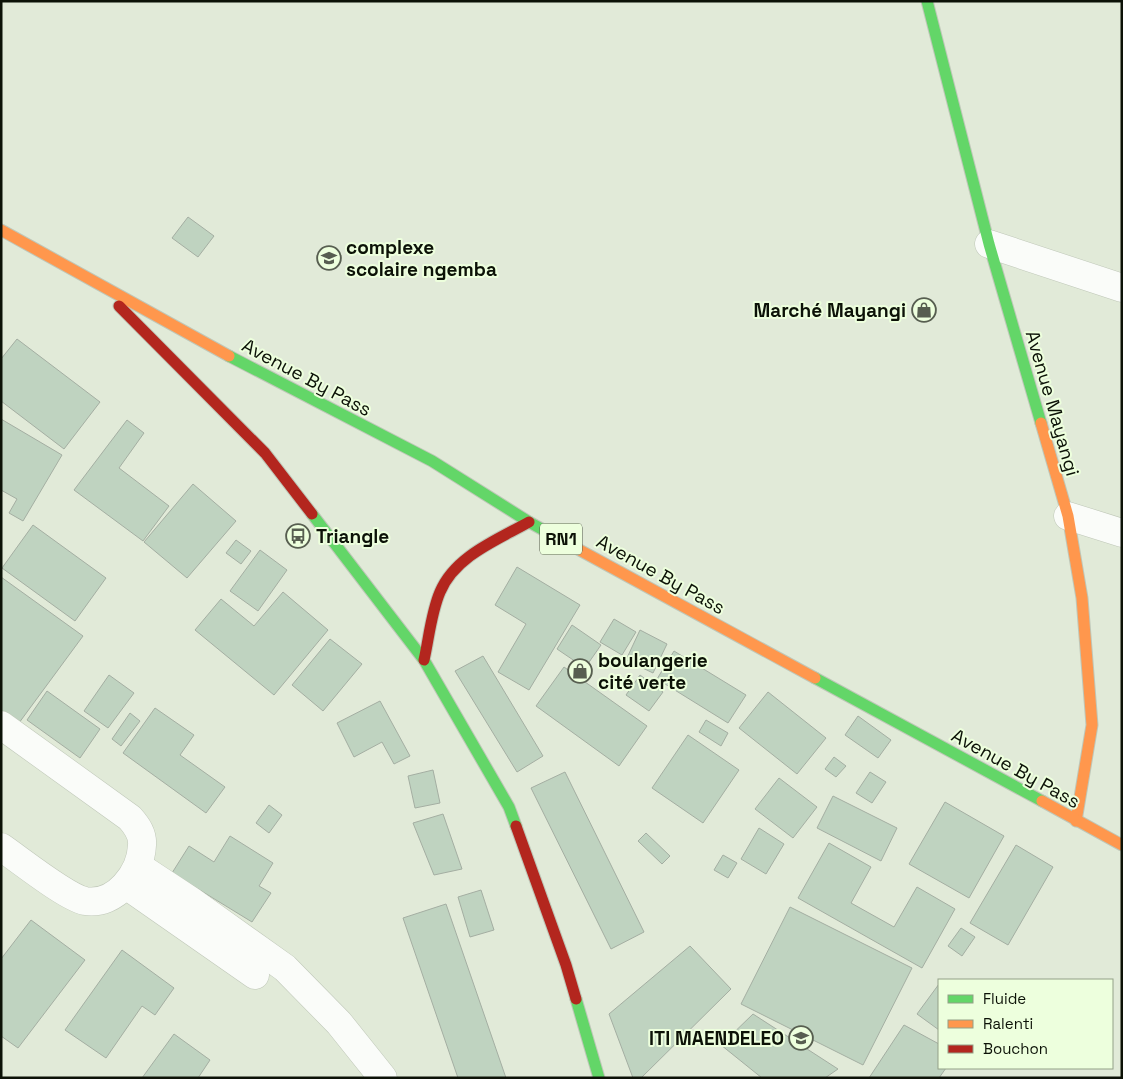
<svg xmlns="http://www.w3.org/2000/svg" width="1123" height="1079" font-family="'Space Grotesk',sans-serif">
  <rect width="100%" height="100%" fill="#e1ead8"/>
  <g fill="#bfd3c0" stroke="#a4aea2">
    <polygon points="188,217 214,236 198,257 172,238"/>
    <polygon points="17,339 100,402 64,449 1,401 1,359"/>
    <polygon points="1,419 62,455 23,521 9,513 17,499 1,490"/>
    <polygon points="127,420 144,433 119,468 169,506 143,541 74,490"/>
    <polygon points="193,484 236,521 187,578 144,542"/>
    <polygon points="33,525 106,578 75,621 2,568"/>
    <polygon points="236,540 251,551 241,564 226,553"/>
    <polygon points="260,550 287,570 258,611 230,591"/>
    <polygon points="517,567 580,605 529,690 498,672 526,624 495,605"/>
    <polygon points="1,577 83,636 16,727 1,716"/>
    <polygon points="283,592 328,630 274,695 195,630 221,599 254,626"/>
    <polygon points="614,619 636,632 622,655 600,642"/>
    <polygon points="572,625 601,645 585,668 557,649"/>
    <polygon points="640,630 667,644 653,673 626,660"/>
    <polygon points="330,639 362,664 323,711 292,685"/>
    <polygon points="674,651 746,695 728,723 657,679"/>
    <polygon points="483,656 543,756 517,772 455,671"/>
    <polygon points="564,667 647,726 619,766 536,706"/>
    <polygon points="109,675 134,693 108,728 84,711"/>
    <polygon points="640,675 663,692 649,711 626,695"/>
    <polygon points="47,691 100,729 80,758 27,720"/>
    <polygon points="768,692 826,738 797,774 739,728"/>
    <polygon points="380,701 410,756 394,764 382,742 354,757 337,723"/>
    <polygon points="155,708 194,735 180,755 225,787 206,813 123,753"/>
    <polygon points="130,713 140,721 121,746 112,739"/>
    <polygon points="858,716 891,740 878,758 845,735"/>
    <polygon points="706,720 728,733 721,746 699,732"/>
    <polygon points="688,735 739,770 703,823 652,788"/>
    <polygon points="834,757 846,766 836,777 825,769"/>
    <polygon points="433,770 440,803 415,808 408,776"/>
    <polygon points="565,772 644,932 611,949 531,788"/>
    <polygon points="870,772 886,782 872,803 856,793"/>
    <polygon points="779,778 817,807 793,838 755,809"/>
    <polygon points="833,796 897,828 881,861 817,828"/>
    <polygon points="945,802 1004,836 969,898 909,864"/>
    <polygon points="269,805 282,815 269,833 256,823"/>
    <polygon points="443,814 462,869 434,875 413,823"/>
    <polygon points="759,828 784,844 766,874 741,859"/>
    <polygon points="646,833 670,856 662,864 638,841"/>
    <polygon points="230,836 273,863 259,886 271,893 252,922 172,873 189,846 214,862"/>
    <polygon points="829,843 871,867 851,903 894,927 917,887 955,909 922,968 798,898"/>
    <polygon points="1016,845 1053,867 1008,945 970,923"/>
    <polygon points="723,855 737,863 728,878 714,870"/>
    <polygon points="481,890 494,930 470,937 458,897"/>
    <polygon points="446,904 506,1078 458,1078 403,918"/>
    <polygon points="790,907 912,968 863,1065 741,1004"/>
    <polygon points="31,920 85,960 18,1048 1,1036 1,959"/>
    <polygon points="961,928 975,937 962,956 948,946"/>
    <polygon points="690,946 731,989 641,1078 633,1078 609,1014"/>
    <polygon points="122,950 174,988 155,1015 142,1006 106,1058 65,1030"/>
    <polygon points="939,984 939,1030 917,1014"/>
    <polygon points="753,1014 838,1069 825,1078 762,1078 721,1045"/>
    <polygon points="904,1025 939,1044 939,1068 946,1068 939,1078 869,1078"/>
    <polygon points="174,1034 210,1060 198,1078 142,1078"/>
  </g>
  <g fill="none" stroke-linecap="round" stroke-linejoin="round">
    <g stroke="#bfc7b8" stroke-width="29">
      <g id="street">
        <polyline points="989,244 1122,288"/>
        <polyline points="1068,516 1122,533"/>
        <path d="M1,725L130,818C137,826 143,834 142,845C141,873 116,906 85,901C66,897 20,860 1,847"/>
        <polyline points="138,866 191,901 285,968 339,1023 383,1078"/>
        <polyline points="126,885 255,975"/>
      </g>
    </g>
    <g stroke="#bfc7b8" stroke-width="13">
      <g id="fast">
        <polyline points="927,1 989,244 1041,423"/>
        <polyline points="229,356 432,461 529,522 574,547"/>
        <polyline points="312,514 424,660 509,807 516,826"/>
        <polyline points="815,678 1042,801"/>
        <polyline points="576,999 599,1078"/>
      </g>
    </g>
    <g stroke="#bfc7b8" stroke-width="13">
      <g id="slow">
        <polyline points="1,230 229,356"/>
        <polyline points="1041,423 1068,516 1082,598 1092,725 1076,821"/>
        <polyline points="574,547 815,678"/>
        <polyline points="1042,801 1122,845"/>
      </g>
    </g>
    <g stroke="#bfc7b8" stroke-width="13">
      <g id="jam">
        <polyline points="119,306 265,453 312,514"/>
        <path d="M424,660C429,638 431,613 440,592C455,556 497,540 529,522"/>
        <polyline points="516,826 566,965 576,999"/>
      </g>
    </g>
    <use href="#street" stroke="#fafcf9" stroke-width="28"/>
    <use href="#fast" stroke="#63d668" stroke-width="11"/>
    <use href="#slow" stroke="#ff974d" stroke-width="11"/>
    <use href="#jam" stroke="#b3261e" stroke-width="11"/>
  </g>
  <defs>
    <g id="school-ring" transform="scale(1.25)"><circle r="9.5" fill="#edffdd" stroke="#575e50" stroke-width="1.5"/><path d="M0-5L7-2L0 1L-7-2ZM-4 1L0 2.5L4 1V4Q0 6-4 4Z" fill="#575e50"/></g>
    <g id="shop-ring" transform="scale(1.25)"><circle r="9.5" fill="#edffdd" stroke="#575e50" stroke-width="1.5"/><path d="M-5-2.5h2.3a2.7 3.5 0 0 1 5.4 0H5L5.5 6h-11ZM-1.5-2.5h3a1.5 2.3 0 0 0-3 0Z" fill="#575e50"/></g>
    <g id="bus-ring" transform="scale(1.25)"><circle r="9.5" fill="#edffdd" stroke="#575e50" stroke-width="1.5"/><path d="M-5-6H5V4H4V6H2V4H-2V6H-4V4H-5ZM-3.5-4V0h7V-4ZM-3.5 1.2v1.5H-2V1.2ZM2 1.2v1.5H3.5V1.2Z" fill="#575e50"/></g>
  </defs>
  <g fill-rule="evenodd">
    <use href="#school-ring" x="329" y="258"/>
    <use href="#shop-ring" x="924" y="310"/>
    <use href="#bus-ring" x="298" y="536"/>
    <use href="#shop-ring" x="580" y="671"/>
    <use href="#school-ring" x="801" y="1038"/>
  </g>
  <g text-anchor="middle" stroke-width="4" stroke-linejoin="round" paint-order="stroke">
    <rect fill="#edffdd" stroke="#505947" stroke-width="1" x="540" y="523.5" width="42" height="31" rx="4"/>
    <g font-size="18" font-weight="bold" fill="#0c1207">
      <text x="561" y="545">RN1</text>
    </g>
    <g font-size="19" font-weight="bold" fill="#0c1207" stroke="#edffdd" text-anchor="start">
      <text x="346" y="254">complexe<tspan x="346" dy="22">scolaire ngemba</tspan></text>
      <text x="906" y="317" text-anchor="end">Marché Mayangi</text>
      <text x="316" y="543">Triangle</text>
      <text x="598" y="667">boulangerie<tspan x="598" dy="22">cité verte</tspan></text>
      <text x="784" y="1045" text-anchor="end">ITI MAENDELEO</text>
    </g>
    <g font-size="19" fill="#0c1207" stroke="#edffdd">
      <text transform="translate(307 377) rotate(28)" y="7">Avenue By Pass</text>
      <text transform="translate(1053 403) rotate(74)" y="7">Avenue Mayangi</text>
      <text transform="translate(661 574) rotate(29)" y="7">Avenue By Pass</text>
      <text transform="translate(1016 768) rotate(29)" y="7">Avenue By Pass</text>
    </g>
  </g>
  <rect width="1123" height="1079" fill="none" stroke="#0c1207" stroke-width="5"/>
  <rect x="938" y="979" width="175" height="90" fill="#edffdd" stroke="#93a087"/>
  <rect x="948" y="995" width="25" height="8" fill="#63d668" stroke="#93a087"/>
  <text x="983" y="1004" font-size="15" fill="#0c1207">Fluide</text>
  <rect x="948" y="1020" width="25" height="8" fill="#ff974d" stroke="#93a087"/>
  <text x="983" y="1029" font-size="15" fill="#0c1207">Ralenti</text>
  <rect x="948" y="1045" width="25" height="8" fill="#b3261e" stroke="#93a087"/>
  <text x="983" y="1054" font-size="15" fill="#0c1207">Bouchon</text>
</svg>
